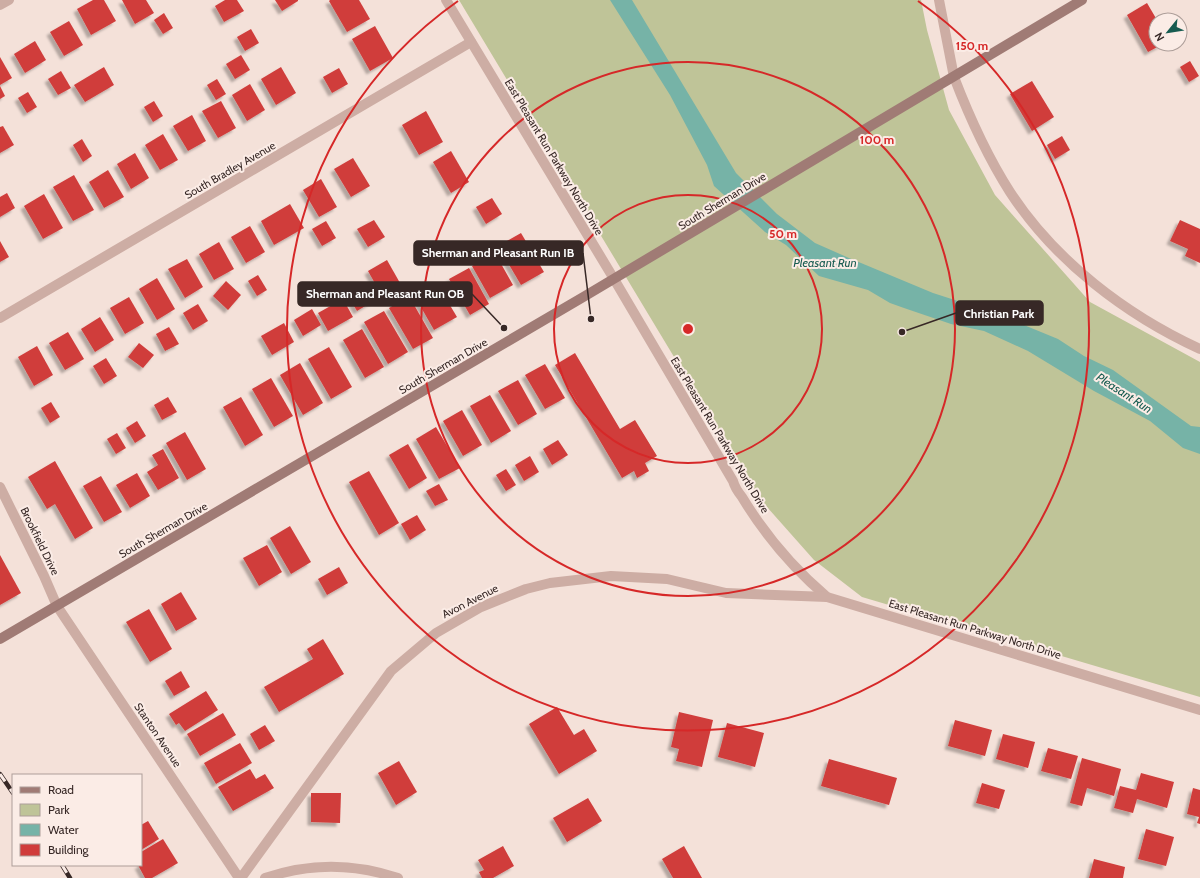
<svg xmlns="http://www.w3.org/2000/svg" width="1200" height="878" font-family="Cabin,sans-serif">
  <defs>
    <filter id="shadow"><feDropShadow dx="-3.5" dy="3.5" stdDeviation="1" flood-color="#0004"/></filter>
  </defs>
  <rect width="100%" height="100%" fill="#f4e1d9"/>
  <polygon fill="#bfc498" points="459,0 921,0 927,30 949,110 995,195 1090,302 1200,362 1200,697 862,597 814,560 759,498"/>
  <polygon fill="#76b3a7" points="610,0 632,0 736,173 777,214 815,243 849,258 933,293 992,312 1058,339 1084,356 1113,370 1191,426 1200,427 1200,454 1183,448 1150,421 1094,391 1028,351 984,331 951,324 904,308 890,303 868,290 819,276 786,245 765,232 714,186 707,165 670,95"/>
  <g fill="#d03c3b" filter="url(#shadow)">
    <polygon points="93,0 104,0 116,21 91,35 77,9"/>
    <polygon points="122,0 146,0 154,13 135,24"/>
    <polygon points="225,0 237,0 244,11 224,22 215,6"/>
    <polygon points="275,0 298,0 298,1 282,11"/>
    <polygon points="330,0 359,0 370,19 347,32 329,1"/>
    <polygon points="1147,3 1157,20 1156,44 1163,44 1148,52 1127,15"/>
    <polygon points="164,13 173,28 163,34 154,20"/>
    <polygon points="69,21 83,45 64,56 50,32"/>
    <polygon points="375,26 393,58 370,71 352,39"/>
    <polygon points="251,29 259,43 245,51 237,37"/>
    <polygon points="35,41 46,60 25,73 14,54"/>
    <polygon points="241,55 250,70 235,79 226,64"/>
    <polygon points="0,57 12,78 0,85"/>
    <polygon points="1190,61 1199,76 1189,82 1180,67"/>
    <polygon points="104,67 114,85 85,102 74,85"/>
    <polygon points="281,67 296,93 276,105 261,79"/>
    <polygon points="339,68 348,84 332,93 323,77"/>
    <polygon points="61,71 71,88 58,95 48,79"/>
    <polygon points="217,79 226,94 216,100 207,85"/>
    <polygon points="1032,81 1054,117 1032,131 1010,94"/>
    <polygon points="250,84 265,110 247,121 232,95"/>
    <polygon points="0,86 5,96 0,99"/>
    <polygon points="28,92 37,107 27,113 18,98"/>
    <polygon points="154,101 163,116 153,122 144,107"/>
    <polygon points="221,101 236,128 218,138 202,111"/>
    <polygon points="426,111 443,142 419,155 402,125"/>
    <polygon points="192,115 206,141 188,151 173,126"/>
    <polygon points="3,126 14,145 0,153 0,127"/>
    <polygon points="163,134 178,160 160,170 145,145"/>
    <polygon points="1062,136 1070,150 1055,159 1047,145"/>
    <polygon points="82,139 92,156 83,162 73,145"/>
    <polygon points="451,151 469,182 451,193 433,162"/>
    <polygon points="135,153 149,178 131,189 117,164"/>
    <polygon points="353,158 370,186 351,197 334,169"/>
    <polygon points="108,170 124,197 104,208 89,182"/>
    <polygon points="74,175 94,210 73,221 53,187"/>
    <polygon points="321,179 337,207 319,217 303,190"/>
    <polygon points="7,193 15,208 0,217 0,197"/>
    <polygon points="44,194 63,228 43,239 24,206"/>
    <polygon points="492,198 502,214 486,224 476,207"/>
    <polygon points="290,204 304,228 274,245 261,221"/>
    <polygon points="374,220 385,237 368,247 357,229"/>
    <polygon points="1180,220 1200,229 1200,263 1185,256 1188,249 1170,241"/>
    <polygon points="326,221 336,238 322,246 312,229"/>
    <polygon points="250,226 265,252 246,263 231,237"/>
    <polygon points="521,233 544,272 521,285 498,246"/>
    <polygon points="0,241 9,257 0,262"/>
    <polygon points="219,242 234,269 214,280 199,254"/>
    <polygon points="495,253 513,285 490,298 472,266"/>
    <polygon points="187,259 203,287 185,298 168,269"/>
    <polygon points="387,260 400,283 381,294 368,271"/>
    <polygon points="469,268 489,304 470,315 449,279"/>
    <polygon points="258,275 267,290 257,296 248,281"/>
    <polygon points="157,278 175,309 157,320 139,289"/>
    <polygon points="226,281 241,295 228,310 213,296"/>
    <polygon points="436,282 457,317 434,330 414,295"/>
    <polygon points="365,283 375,300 357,311 347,294"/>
    <polygon points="409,296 433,338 413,349 389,308"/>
    <polygon points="129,297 144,323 125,334 110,308"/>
    <polygon points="343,299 353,317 328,331 318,313"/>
    <polygon points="198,304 208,321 193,330 183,313"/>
    <polygon points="312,309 321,325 303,336 294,320"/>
    <polygon points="384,311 408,352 388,364 364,322"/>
    <polygon points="100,317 114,340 95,352 81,329"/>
    <polygon points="284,323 294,342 272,355 261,336"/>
    <polygon points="169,327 179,344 165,351 156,334"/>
    <polygon points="362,329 384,367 365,378 343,340"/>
    <polygon points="68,332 84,359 65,370 49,343"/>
    <polygon points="139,343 154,355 143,368 128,357"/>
    <polygon points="37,346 53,375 34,386 18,357"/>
    <polygon points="329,347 352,387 331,399 308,359"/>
    <polygon points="575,353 620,429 635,420 657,456 645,463 649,471 637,478 634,471 622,478 555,365"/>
    <polygon points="106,358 117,376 104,384 93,366"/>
    <polygon points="300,363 323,403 303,415 280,375"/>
    <polygon points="545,364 565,398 545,409 525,375"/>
    <polygon points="271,378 293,416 274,427 252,389"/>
    <polygon points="518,380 537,414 518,425 498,391"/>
    <polygon points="490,395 511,431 491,443 470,406"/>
    <polygon points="168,397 177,412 162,420 154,405"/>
    <polygon points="241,397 263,435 245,446 223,407"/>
    <polygon points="51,402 60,417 50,423 41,408"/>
    <polygon points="462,410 482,445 463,456 443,421"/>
    <polygon points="137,421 146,436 135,443 126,428"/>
    <polygon points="436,427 460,468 439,479 416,439"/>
    <polygon points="185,432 206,469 187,480 166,443"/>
    <polygon points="117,433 126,448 116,454 107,439"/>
    <polygon points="558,440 568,455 552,465 543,449"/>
    <polygon points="408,444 427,478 409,489 389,455"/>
    <polygon points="163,449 179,478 158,490 147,472 158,465 152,455"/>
    <polygon points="530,456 539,472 524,481 515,465"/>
    <polygon points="55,461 93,528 75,539 55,504 47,509 28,477"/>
    <polygon points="506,469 516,485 506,491 496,475"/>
    <polygon points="369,471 399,523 379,535 349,482"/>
    <polygon points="137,473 150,496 130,508 116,485"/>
    <polygon points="101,476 122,512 104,522 83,486"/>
    <polygon points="439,484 448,500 435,506 426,491"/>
    <polygon points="417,515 426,530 410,540 401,524"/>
    <polygon points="290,526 311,562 291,574 270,538"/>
    <polygon points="267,545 282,572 259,586 243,558"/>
    <polygon points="0,555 21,593 0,605"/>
    <polygon points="339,567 348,583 327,595 318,579"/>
    <polygon points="181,592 197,619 176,631 161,604"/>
    <polygon points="149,609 172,649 150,662 126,622"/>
    <polygon points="323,639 344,674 279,712 264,687 313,659 307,649"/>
    <polygon points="181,671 190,687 174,696 165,681"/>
    <polygon points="206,691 218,710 185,731 179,723 176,725 169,714"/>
    <polygon points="557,707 574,735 584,729 597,751 559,774 529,724"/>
    <polygon points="679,712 713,720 702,767 676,761 679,749 671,747"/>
    <polygon points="223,713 236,735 200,756 187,734"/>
    <polygon points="955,720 992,730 985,756 948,746"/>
    <polygon points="727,723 764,733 755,767 718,757"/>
    <polygon points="265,725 275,741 259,750 250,734"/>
    <polygon points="1003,734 1035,742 1028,768 996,759"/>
    <polygon points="240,743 252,763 216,784 204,763"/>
    <polygon points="1048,748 1078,756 1071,779 1041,771"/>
    <polygon points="1082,758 1121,769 1114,796 1087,788 1082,806 1070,803"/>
    <polygon points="829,759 897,778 889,805 821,786"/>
    <polygon points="399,761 417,792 396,805 378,773"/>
    <polygon points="250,769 256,779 265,774 274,788 233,811 218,787"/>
    <polygon points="1141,773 1174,782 1167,808 1137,799 1133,813 1114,808 1120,786 1136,790"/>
    <polygon points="982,783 1005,790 999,809 976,803"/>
    <polygon points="1193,788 1200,790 1200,824 1197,823 1199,817 1187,814"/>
    <polygon points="311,793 341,793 340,823 311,822"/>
    <polygon points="588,798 602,821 567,842 553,818"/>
    <polygon points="148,821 159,839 141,850 141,825"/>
    <polygon points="1146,829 1174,837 1166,866 1138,859"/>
    <polygon points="163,839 178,863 152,878 145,878 138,865 141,865 141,852"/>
    <polygon points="503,846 514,866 493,878 482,878 479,872 484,870 478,860"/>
    <polygon points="684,846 702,878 673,878 662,859"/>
    <polygon points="1094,859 1125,867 1123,878 1089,878"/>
  </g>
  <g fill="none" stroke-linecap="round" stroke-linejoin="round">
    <g stroke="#cdada4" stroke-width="10">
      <path d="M446,0L614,279L733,481C735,488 738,492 742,497C765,535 793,568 827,597L1200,710"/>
      <polyline points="0,5 9,0"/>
      <path d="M954,77C969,116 987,156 1010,192C1055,261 1126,315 1200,349"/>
      <polyline points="0,318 471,42"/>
      <polyline points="57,606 239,878"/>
      <polyline points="241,878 391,671 436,633 481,607 526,589 550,583 611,576 667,579 726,593 827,597"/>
      <path d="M265,878C310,863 352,863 398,878"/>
    </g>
    <g stroke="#cdada4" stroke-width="10">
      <polyline points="939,0 954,77"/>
      <polyline points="0,487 44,576 57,606"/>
    </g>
    <polyline stroke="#a07b75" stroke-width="10" points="0,639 585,296 1082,0"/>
    <g stroke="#372826" stroke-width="4.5">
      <g id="rail">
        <polyline points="0,774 13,793"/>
        <polyline points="62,865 70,878"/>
      </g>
    </g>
    <use href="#rail" stroke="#fbece6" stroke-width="3" stroke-dasharray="9" stroke-linecap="butt"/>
  </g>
  <g fill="none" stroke="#d62828" stroke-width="2">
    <circle cx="688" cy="329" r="134"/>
    <circle cx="688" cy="329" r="267"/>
    <path d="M918 1A401 401 0 1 1 458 1"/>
  </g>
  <g text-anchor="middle" stroke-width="4" stroke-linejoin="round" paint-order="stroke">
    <g font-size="11" fill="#372826" stroke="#fbece6">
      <text transform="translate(554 157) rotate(59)" y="4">East Pleasant Run Parkway North Drive</text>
      <text transform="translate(230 170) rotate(-30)" y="4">South Bradley Avenue</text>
      <text transform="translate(722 201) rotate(-31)" y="4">South Sherman Drive</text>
      <text transform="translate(443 366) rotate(-30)" y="4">South Sherman Drive</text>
      <text transform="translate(720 435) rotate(59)" y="4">East Pleasant Run Parkway North Drive</text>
      <text transform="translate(163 530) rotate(-30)" y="4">South Sherman Drive</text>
      <text transform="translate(40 541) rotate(64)" y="4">Brookfield Drive</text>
      <text transform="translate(470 601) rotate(-27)" y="4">Avon Avenue</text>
      <text transform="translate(975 629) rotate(17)" y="4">East Pleasant Run Parkway North Drive</text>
      <text transform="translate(158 735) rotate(56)" y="4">Stanton Avenue</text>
    </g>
    <g font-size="12" font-style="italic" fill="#185c51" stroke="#fbece6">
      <text x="825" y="267">Pleasant Run</text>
      <text transform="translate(1124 393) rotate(33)" y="4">Pleasant Run</text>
    </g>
  </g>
  <circle cx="688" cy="329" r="6" fill="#d62828" stroke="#fbece6" stroke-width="2"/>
  <g font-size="12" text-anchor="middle" font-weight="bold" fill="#d62828" stroke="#fbece6" stroke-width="4" stroke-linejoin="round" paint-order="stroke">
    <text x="972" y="50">150 m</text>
    <text x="877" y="144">100 m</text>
    <text x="783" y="238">50 m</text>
  </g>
  <path fill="none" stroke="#372826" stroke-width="1.5" d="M591 319L583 253M504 328L472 294M902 332L956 313"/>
  <g fill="#372826" stroke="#fbece6" stroke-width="1.5">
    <circle cx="591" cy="319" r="4"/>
    <circle cx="504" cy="328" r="4"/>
    <circle cx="902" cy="332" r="4"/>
  </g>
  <g fill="#372826" stroke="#372826" stroke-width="1.5">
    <rect x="414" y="241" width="169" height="24" rx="4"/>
    <rect x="298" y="282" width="174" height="24" rx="4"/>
    <rect x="956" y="301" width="87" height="24" rx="4"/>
  </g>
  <g font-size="12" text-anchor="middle" font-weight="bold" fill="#fff">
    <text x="498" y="257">Sherman and Pleasant Run IB</text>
    <text x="385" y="298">Sherman and Pleasant Run OB</text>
    <text x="999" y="318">Christian Park</text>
  </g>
  <rect x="12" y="774" width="130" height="92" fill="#fbece6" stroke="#ad9e99"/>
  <rect x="20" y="787" width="20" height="6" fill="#a07b75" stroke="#ad9e99"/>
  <text x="48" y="794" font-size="12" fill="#372826">Road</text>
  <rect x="20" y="804" width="20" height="12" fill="#bfc498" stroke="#ad9e99"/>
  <text x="48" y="814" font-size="12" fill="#372826">Park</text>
  <rect x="20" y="824" width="20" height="12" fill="#76b3a7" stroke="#ad9e99"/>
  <text x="48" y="834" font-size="12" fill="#372826">Water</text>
  <rect x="20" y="844" width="20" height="12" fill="#d03c3b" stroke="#ad9e99"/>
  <text x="48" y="854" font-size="12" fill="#372826">Building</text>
  <g transform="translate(1168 32) rotate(240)"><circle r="19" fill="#fbece6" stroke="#ad9e99"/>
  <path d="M0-3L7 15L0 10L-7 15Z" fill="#185c51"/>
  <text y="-6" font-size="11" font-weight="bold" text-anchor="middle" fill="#372826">N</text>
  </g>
</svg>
